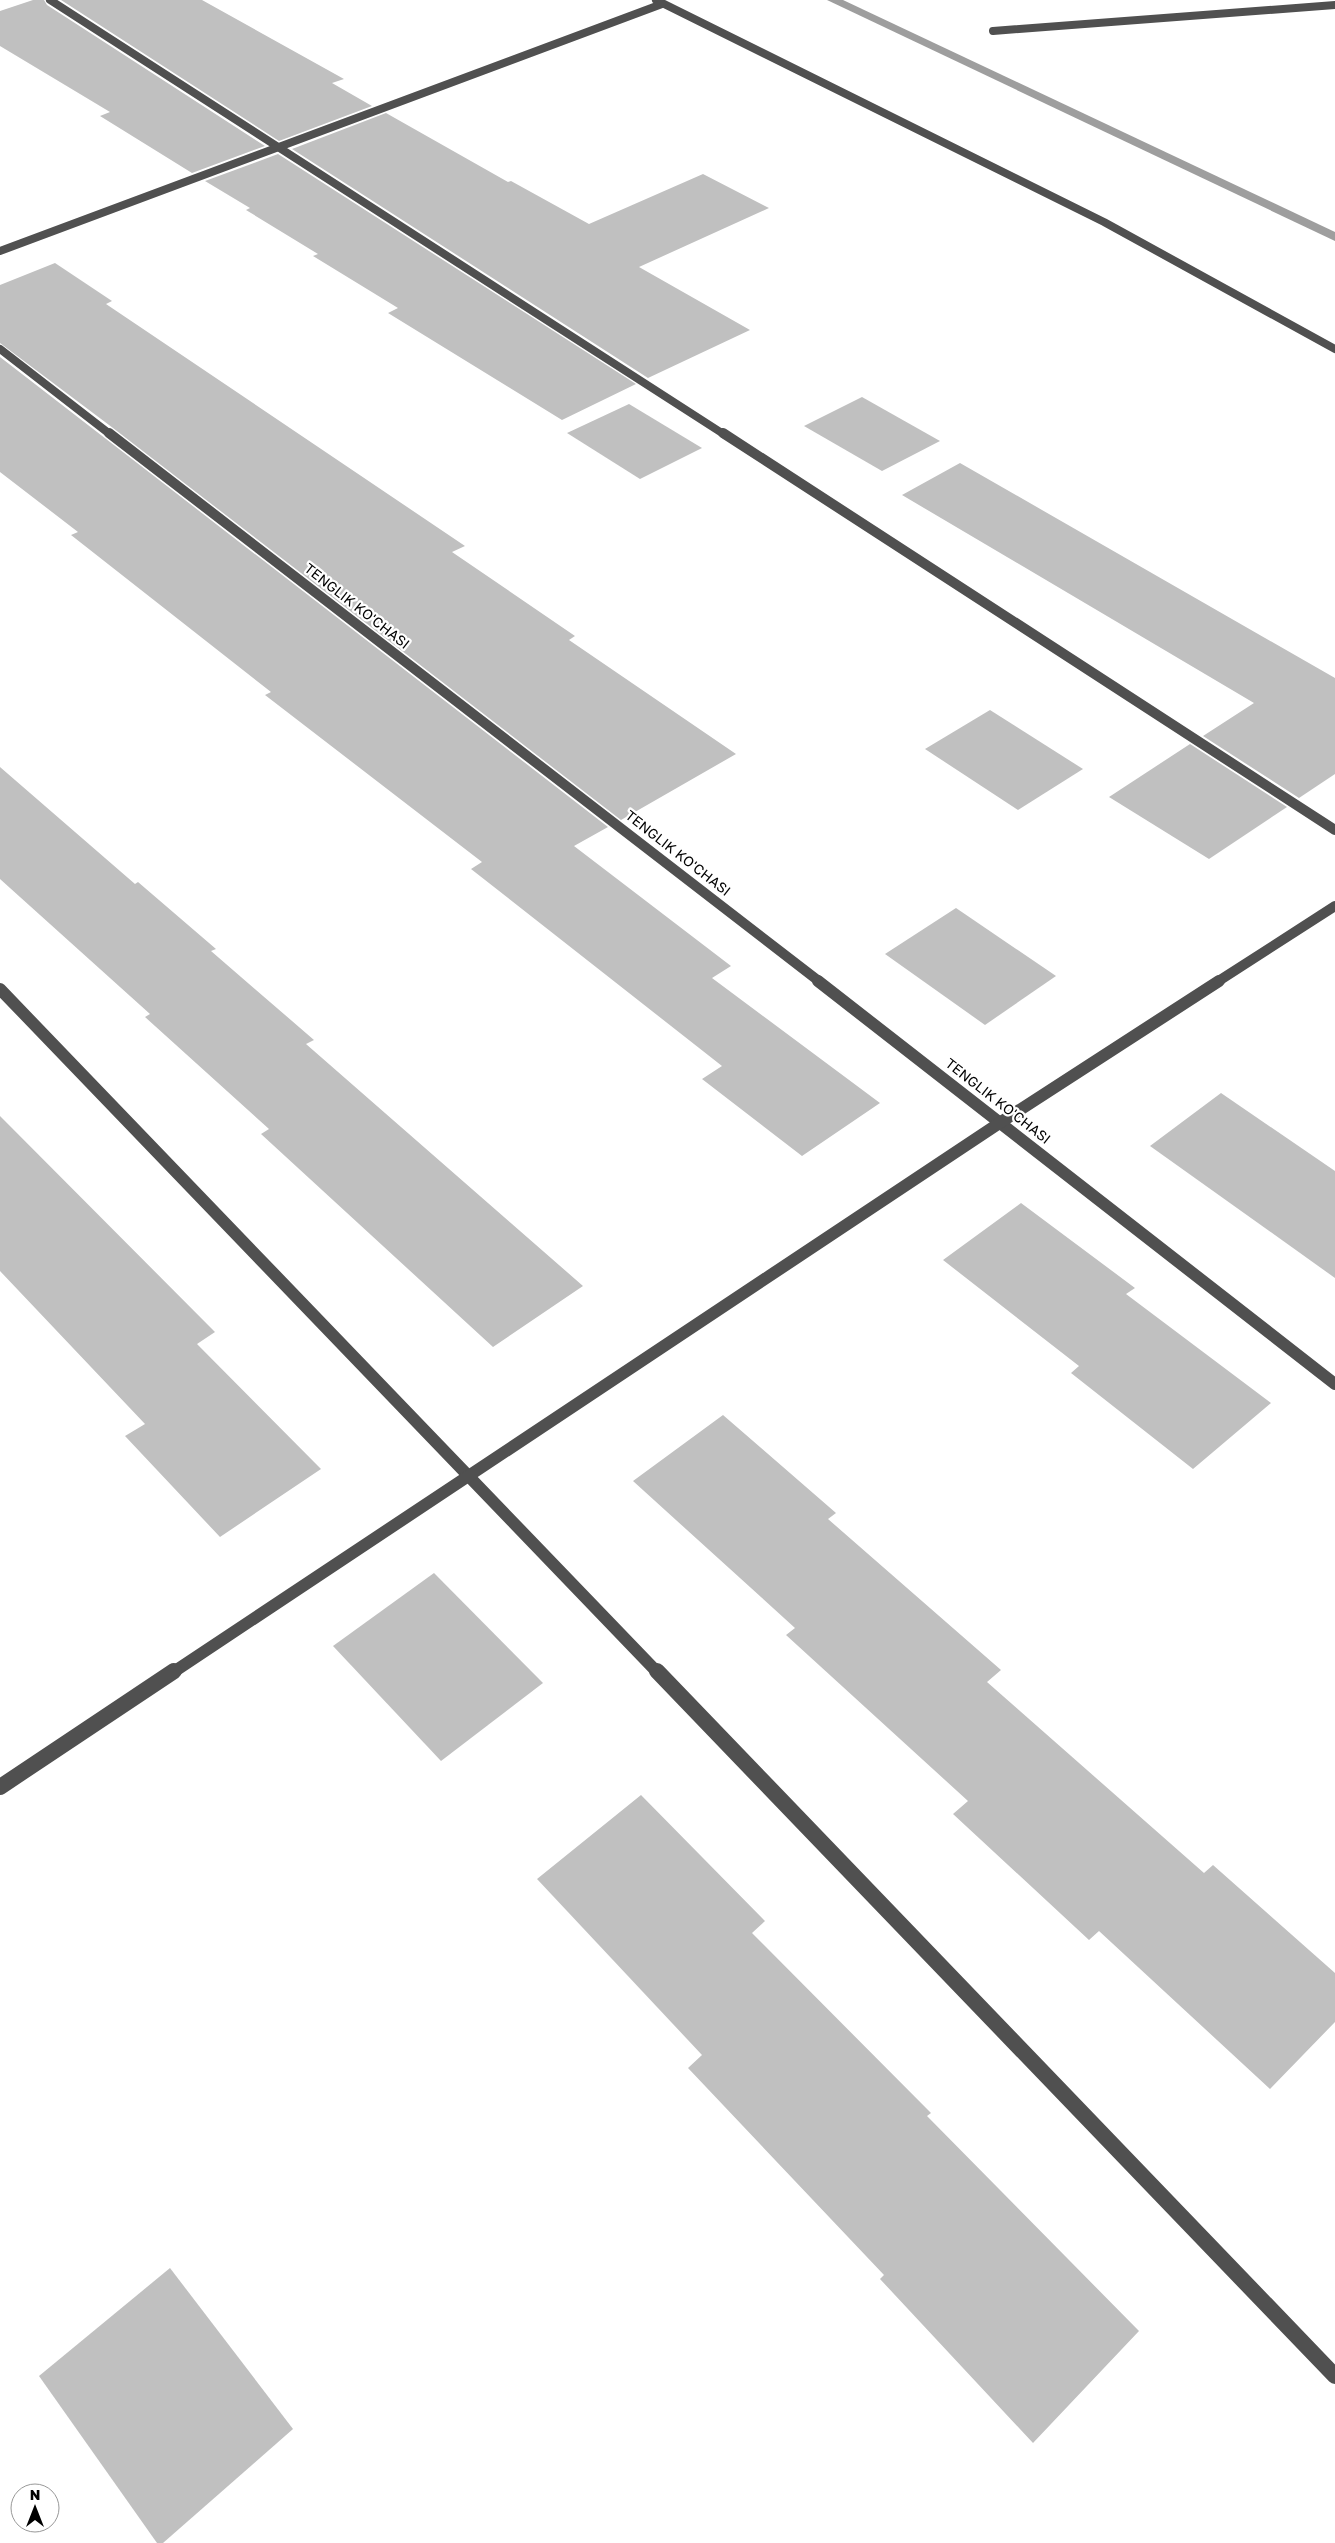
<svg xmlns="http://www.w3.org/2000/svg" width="1335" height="2543" font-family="'Golos Text',sans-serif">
  <rect width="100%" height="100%" fill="#fff"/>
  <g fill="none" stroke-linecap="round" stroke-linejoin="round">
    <polygon fill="#9e9e9e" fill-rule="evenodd" points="827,0 843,0 1335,232 1335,241"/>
  </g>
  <g fill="#c0c0c0">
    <polygon points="33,0 44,0 47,5 265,146 192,173 100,116 110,112 0,46 0,11"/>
    <polygon points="61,0 202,0 344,79 332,83 372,106 279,141"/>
    <polygon points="386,113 508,182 511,181 589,224 703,174 769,208 639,267 750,330 648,378 292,149"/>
    <polygon points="278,154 636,384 562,420 388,313 398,308 313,256 318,254 246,210 250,208 205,181"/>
    <polygon points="55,263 112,301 106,304 465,546 452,552 575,636 569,640 736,754 621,820 113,428 0,343 0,285"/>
    <polygon points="0,357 608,827 574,846 731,966 712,978 880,1103 802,1156 702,1079 722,1066 471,869 482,862 265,695 271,692 71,535 78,532 0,472"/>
    <polygon points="862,397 940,441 882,471 804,426"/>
    <polygon points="629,404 702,448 640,479 567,433"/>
    <polygon points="960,463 1335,678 1335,774 1299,798 1203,736 1254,703 902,495"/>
    <polygon points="990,710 1083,769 1018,810 925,749"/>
    <polygon points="1190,744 1287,807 1209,859 1109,797"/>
    <polygon points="0,767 135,884 138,882 216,949 211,951 314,1040 306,1044 583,1286 493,1347 261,1134 269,1129 145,1017 150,1014 0,879"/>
    <polygon points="956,908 1056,976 985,1025 885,954"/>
    <polygon points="1221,1093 1335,1171 1335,1278 1150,1146"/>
    <polygon points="0,1116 215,1332 197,1344 321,1469 220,1537 125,1436 145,1424 0,1271"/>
    <polygon points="1021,1203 1135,1288 1126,1294 1271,1403 1193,1469 1071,1373 1079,1366 943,1260"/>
    <polygon points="723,1415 836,1513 828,1519 1001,1670 987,1682 1204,1873 1213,1865 1335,1973 1335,2022 1270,2089 1099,1931 1089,1940 953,1814 968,1801 786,1635 795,1628 633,1481"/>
    <polygon points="434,1573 543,1683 441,1761 333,1646"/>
    <polygon points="641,1795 765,1921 752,1933 931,2113 927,2116 1139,2331 1033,2443 880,2279 884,2275 688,2068 702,2055 537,1879"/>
    <polygon points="170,2268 293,2429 163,2543 157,2543 39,2376"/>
  </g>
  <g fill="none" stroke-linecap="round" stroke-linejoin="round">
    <g stroke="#505050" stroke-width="8">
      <polyline points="50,0 725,435"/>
      <polyline points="656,0 1104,222 1335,349"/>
      <polyline points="993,31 1335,5"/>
      <polyline points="0,251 662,4"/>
      <polyline points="0,349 111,435"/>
    </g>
    <g stroke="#505050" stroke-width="10">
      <polyline points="109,433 820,982"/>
      <polyline points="723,433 1335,830"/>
      <polyline points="1217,982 1335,906"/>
    </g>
    <g stroke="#505050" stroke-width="12">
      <polyline points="818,981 1335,1384"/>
      <polyline points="0,989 658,1673"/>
      <polyline points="172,1673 1001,1122 1219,981"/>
    </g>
    <g stroke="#505050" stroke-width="16">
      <polyline points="657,1671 1335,2376"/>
      <polyline points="0,1787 174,1671"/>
    </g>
  </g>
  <g text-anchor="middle" stroke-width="4.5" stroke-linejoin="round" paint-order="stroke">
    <g font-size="14" fill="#000" stroke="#fff">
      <text transform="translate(357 606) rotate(38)" y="5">TENGLIK KO'CHASI</text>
      <text transform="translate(678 853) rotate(38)" y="5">TENGLIK KO'CHASI</text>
      <text transform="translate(998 1101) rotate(38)" y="5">TENGLIK KO'CHASI</text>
    </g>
  </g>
  <g transform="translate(35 2508)"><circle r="24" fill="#ffffff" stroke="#999999"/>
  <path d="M0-4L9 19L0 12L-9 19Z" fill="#000000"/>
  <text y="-8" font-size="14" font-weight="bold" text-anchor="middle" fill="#000000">N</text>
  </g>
</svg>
